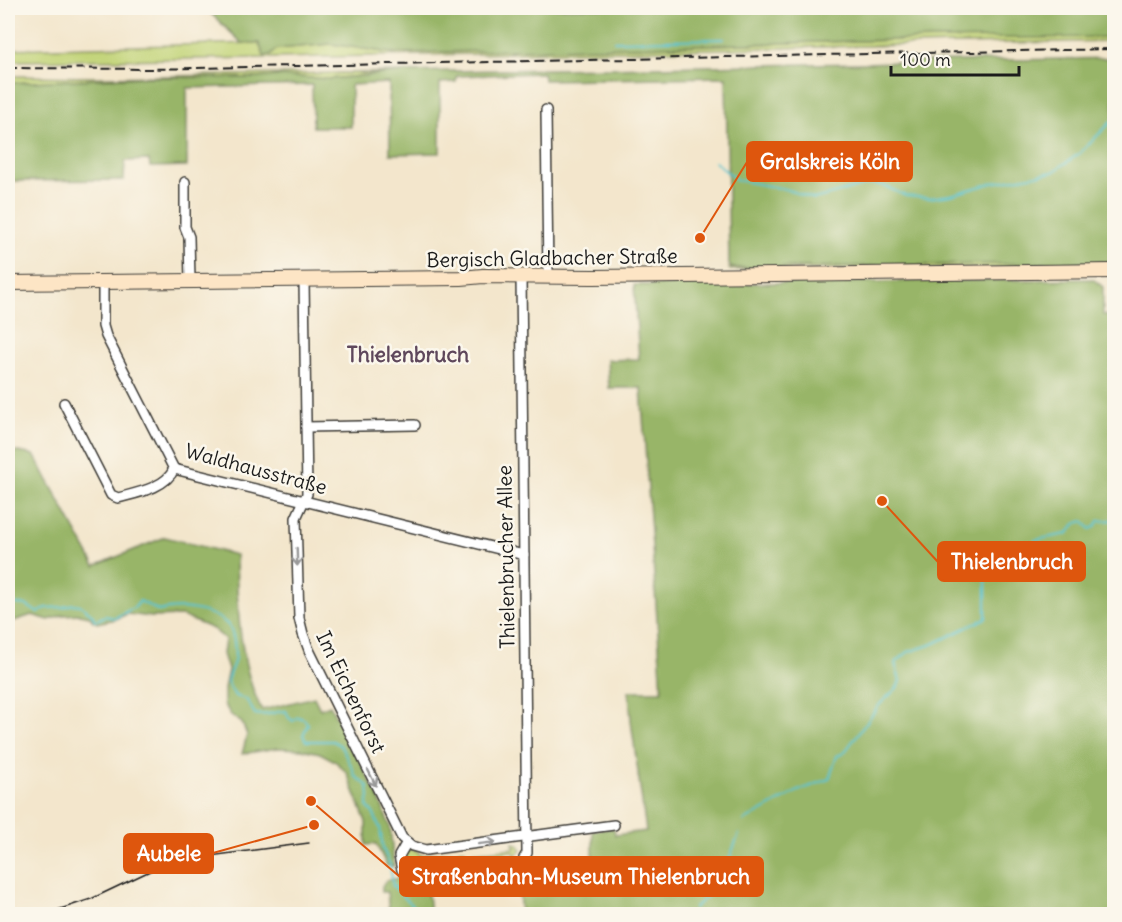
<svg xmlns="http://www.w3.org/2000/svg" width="1122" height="922" font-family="Delius,sans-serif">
  <rect width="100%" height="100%" fill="#fbf7ec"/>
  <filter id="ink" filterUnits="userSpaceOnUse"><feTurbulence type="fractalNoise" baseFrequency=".0167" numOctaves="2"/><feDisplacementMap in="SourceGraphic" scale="12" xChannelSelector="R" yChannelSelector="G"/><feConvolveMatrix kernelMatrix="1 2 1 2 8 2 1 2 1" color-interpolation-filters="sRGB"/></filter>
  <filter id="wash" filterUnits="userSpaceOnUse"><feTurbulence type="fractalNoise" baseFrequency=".008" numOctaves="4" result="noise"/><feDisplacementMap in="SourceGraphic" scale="24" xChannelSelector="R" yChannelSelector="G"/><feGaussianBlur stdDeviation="1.35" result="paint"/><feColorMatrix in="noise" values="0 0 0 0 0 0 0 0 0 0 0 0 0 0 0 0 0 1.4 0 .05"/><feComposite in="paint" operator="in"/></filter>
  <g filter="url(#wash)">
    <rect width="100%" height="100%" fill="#f3e6cc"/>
    <g fill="#c1d376" stroke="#6e7849" stroke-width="1.5">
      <polygon points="1056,36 1114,37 1114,41 275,58 8,61 8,49 259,43 264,56 270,55 277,49 331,44 404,53"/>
      <polygon points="404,72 330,79 277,76 257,78 147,77 8,83 8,76 100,77"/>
      <polygon points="1114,262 1114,267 730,270 729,268"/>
      <polygon points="513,843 518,844 521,850 515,856 514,851 410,863 410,870 404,868 403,854 409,849 418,852 420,855 457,852 460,849 463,849 467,853 515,848"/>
    </g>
    <g fill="#98b567" stroke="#5a6842" stroke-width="1.5">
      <polygon points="205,8 1114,8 1114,37 932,39 404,53 390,53 331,44 277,49 270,55 264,56 259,43 242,43"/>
      <polygon points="1114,58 1114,262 732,268 729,265 726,77 544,80 543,73 457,76 456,82 440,83 440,153 390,154 389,83 351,85 351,127 313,127 312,85 187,88 187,166 150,167 149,160 125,161 124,180 8,181 8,83 147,77 257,78 277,76 330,79 404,72"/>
      <polygon points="1093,279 1103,287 1103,315 1114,315 1114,914 521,914 518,883 521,866 593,859 593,831 614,828 615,835 646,831 631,721 629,691 662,691 641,388 609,388 607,360 639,359 634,285"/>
      <path d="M8,450L34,455L95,566L165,537L236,555C237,603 239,667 262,710L314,697L320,709L330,705L377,794L390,826L394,866H387L376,844L366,845V822L347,773L335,761L320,753L302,749L277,748L242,754L247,735L242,723L231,715L224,704V688L228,670L223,654L225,639L213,629L182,616L152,617L127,614L116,619L97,623L92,620L90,616L79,614L63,615L49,620L32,615L8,623Z"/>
      <polygon points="402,878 410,889 428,894 430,914 389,914 387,892 382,892 382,886 387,880"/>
    </g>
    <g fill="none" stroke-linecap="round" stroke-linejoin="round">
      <g stroke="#58c4d0" stroke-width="2">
        <polyline points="614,41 724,39"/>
        <polyline points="715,162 737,180 785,189 814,199 870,184 882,185 906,196 929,198 951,195 992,183 1053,172 1080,153 1114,119"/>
        <polyline points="1010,560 1030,554 1035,540 1067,534 1076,523 1084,521 1090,529 1095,527 1098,521 1114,520"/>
        <path d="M8,603L26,605L38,613L46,608L63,607L73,604L80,605L92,614L95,621L105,616L115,618L135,607L140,601L159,611C178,605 212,609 227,624C234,631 235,646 235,656C235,665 228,673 227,682L235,696L246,699L255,714C268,717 274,711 286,711L289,718L293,721L298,717L304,719L308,724L303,735L306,741H333L340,745L352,767L355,776L368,786L369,797L367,806L373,813L380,828L383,849L390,865L393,886L414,907L417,914"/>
        <polyline points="744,821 798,791 829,779 837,756 844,753 880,704 897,688 900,681 895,663 908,652 933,644 986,618 986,570"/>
        <polyline points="694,908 727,878 729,859 739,834"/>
      </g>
    </g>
  </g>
  <g filter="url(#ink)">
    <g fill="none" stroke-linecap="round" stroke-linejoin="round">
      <g stroke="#3c3a36" stroke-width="12">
        <g id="street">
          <polyline points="546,110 548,276"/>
          <polyline points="185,182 185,227 189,237 190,281"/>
          <polyline points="521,276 527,853 524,858"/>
          <polyline points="304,280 307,494 296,518 299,618 303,634 309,650 402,838 412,846 426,850 614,825"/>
          <polyline points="103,282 103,326 106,336 174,469 524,555"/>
          <path d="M64,403L111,495L118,498C136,493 166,488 174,469"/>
          <polyline points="306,427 415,425"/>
          <polyline points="407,842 399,856 402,870 410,873"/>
          <polyline points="8,907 8,914"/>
        </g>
      </g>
      <g stroke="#3c3a36" stroke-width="16">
        <polyline id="secondary" points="8,283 461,278 483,276 593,277 1114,271"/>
      </g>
      <use href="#street" stroke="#fff" stroke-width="9"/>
      <use href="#secondary" stroke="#fde5c5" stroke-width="14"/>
      <polyline stroke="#1c1c1c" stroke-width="1.5" points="45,914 91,899 171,861 309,843"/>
      <polyline stroke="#1c1c1c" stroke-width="2" stroke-dasharray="9 4.5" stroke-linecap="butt" points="8,68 150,69 1114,49"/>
    </g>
    <defs><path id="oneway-shaft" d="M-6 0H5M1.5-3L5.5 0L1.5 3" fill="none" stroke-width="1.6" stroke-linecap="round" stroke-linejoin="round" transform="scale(1.5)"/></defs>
    <g stroke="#999">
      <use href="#oneway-shaft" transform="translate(297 557) rotate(88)"/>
      <use href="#oneway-shaft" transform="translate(372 778) rotate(64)"/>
      <use href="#oneway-shaft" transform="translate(487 843) rotate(-7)"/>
    </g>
  </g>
  <g text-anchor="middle" stroke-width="5" stroke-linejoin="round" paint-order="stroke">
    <g font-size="20" fill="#1c1c1c" stroke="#fbf7ec">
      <text transform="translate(552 258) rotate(-1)" y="7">Bergisch Gladbacher Straße</text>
      <text transform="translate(256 469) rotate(15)" y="7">Waldhausstraße</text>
      <text transform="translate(506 557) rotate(-91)" y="7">Thielenbrucher Allee</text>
      <text transform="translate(351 692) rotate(64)" y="7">Im Eichenforst</text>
    </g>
    <g font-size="21" font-weight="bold" fill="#5f485c" stroke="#fbf7ec">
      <text x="408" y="362">Thielenbruch</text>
    </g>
  </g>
  <path fill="none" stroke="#de560d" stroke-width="2" d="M700 238L747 162M882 501L938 562M314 825L213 853M311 801L400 877"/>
  <g fill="#de560d" stroke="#fbf7ec" stroke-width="2">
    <circle cx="700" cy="238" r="6"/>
    <circle cx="882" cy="501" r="6"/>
    <circle cx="314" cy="825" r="6"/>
    <circle cx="311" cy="801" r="6"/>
  </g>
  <g fill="#de560d" stroke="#de560d" stroke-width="2">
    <rect x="747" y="142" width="165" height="39" rx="6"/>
    <rect x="938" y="542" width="147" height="39" rx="6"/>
    <rect x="124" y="834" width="89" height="39" rx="6"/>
    <rect x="400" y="857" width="363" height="39" rx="6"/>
  </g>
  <g font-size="21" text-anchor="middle" font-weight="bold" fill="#fff">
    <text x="830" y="169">Gralskreis Köln</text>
    <text x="1012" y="569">Thielenbruch</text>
    <text x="169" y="861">Aubele</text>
    <text x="581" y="884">Straßenbahn-Museum Thielenbruch</text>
  </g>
  <rect width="1122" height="922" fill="none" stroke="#fbf7ec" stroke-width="30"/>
  <path d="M891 66v9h128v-9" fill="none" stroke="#1c1c1c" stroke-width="3"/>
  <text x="900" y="66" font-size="18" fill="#1c1c1c" stroke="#fbf7ec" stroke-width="4.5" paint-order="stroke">100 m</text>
</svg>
